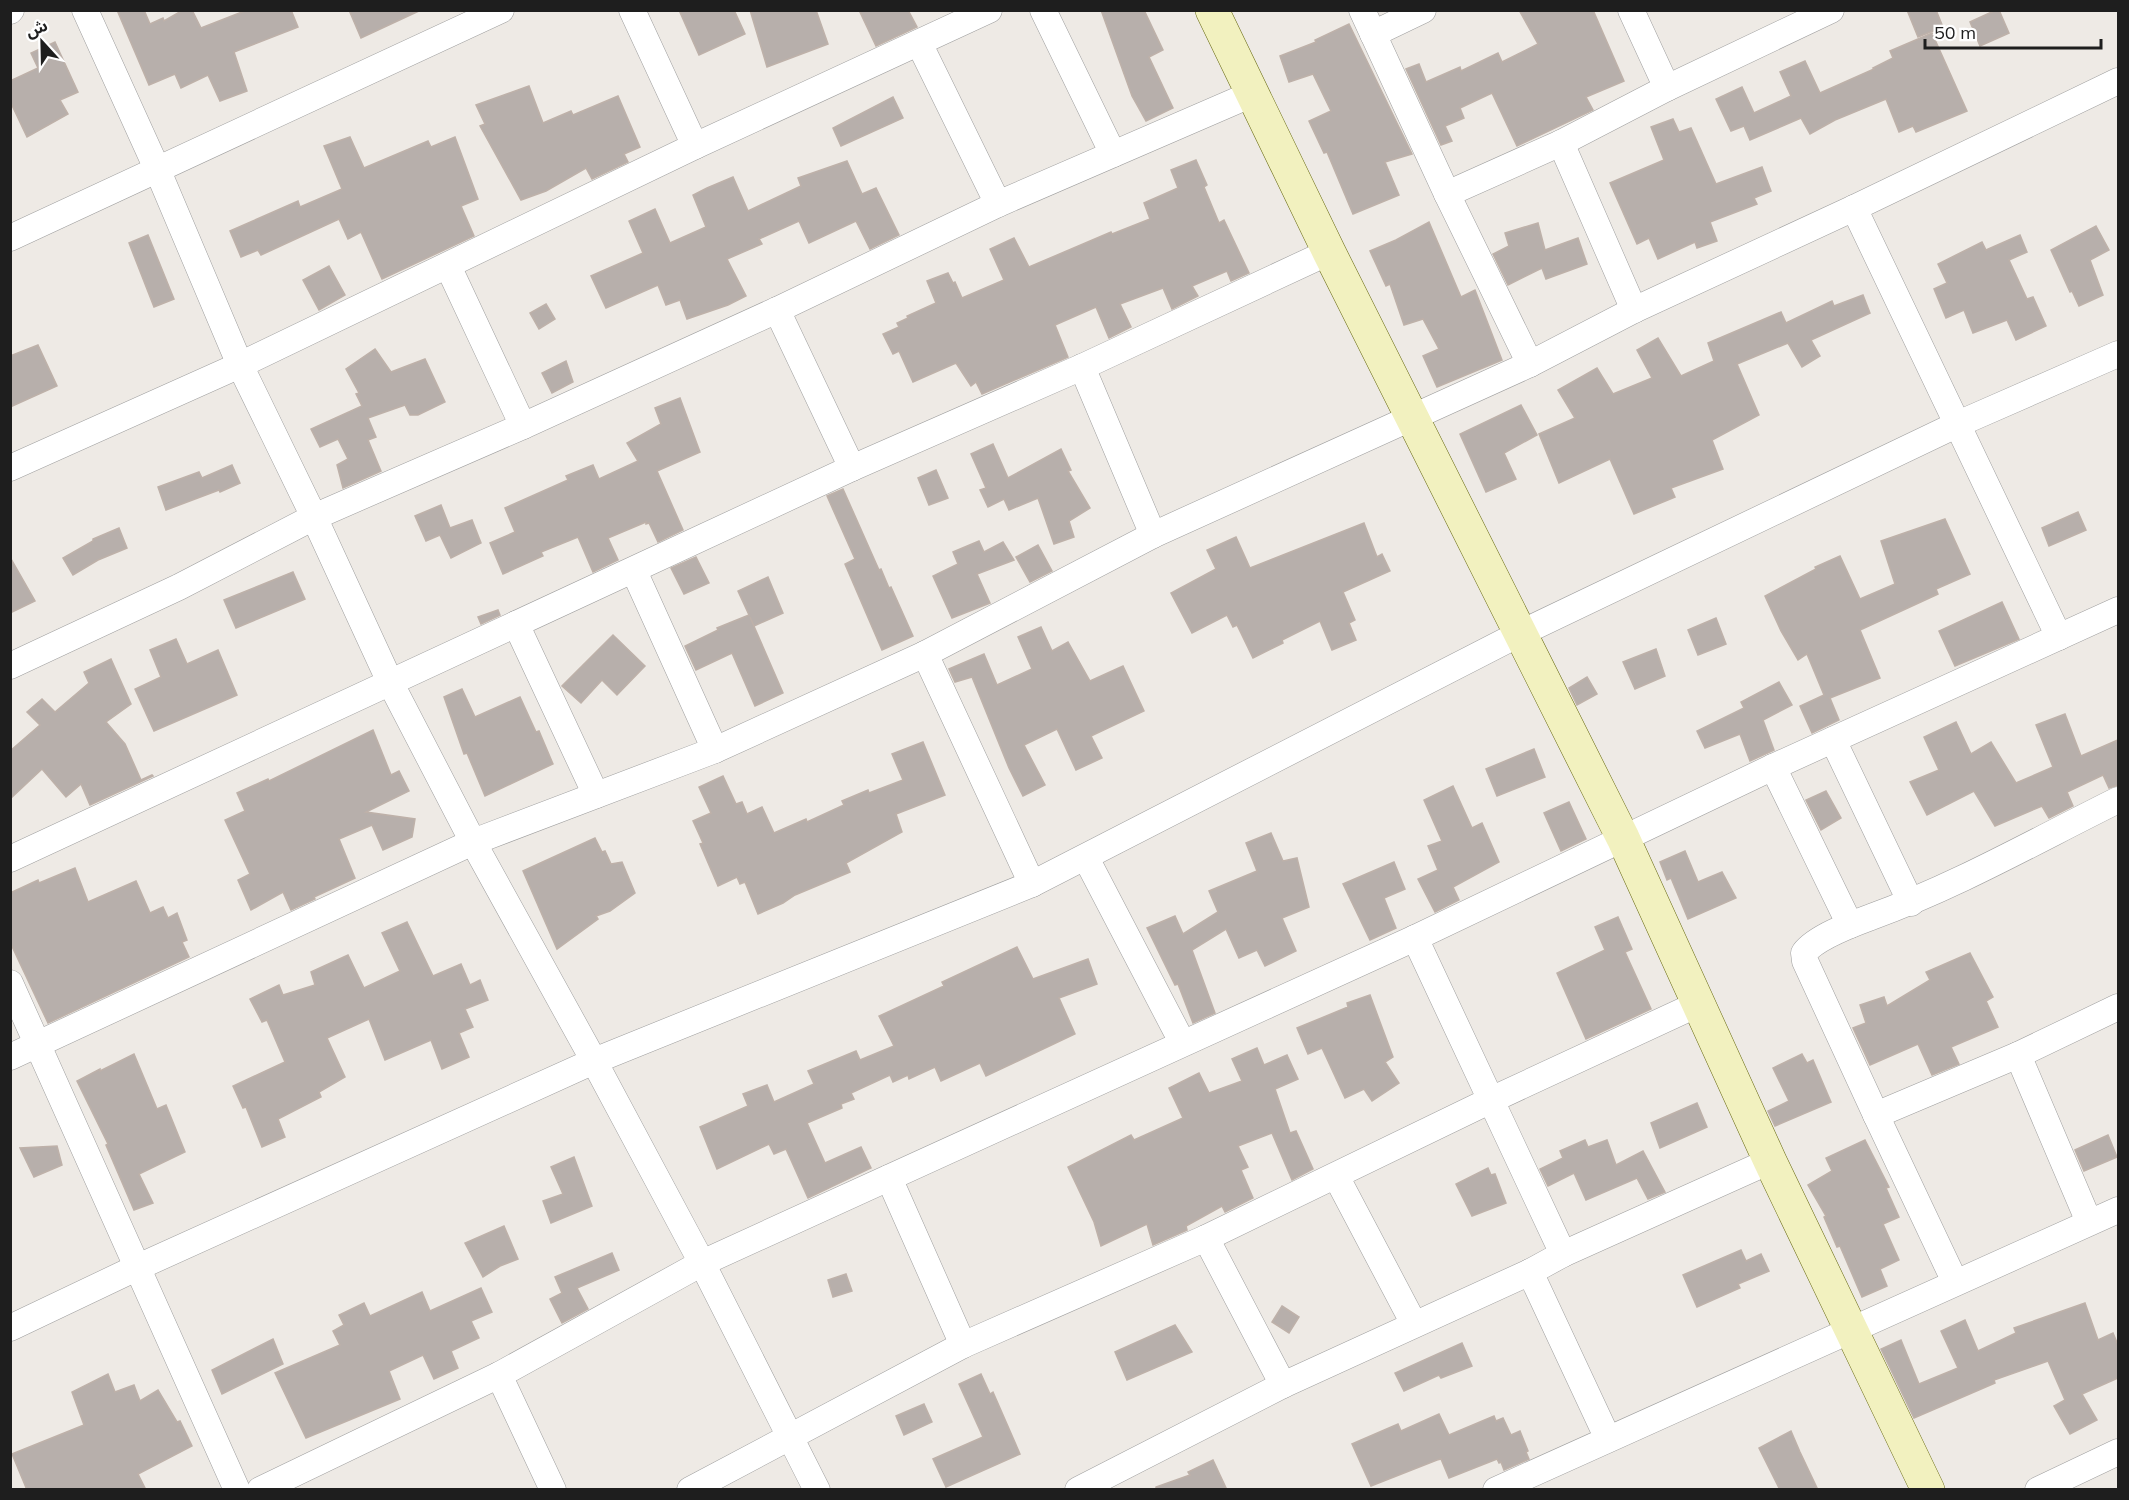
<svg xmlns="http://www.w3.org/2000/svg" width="2129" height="1500" font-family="Mulish,'Noto Sans Arabic',sans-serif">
  <rect width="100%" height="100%" fill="#eeeae5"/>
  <g fill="#b7afab" stroke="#beb1a9" stroke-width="1.5">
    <polygon points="117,10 144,10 150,24 163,18 164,21 183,10 192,10 201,28 247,10 291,10 298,27 234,52 247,91 220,101 208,75 181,88 175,74 149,85"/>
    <polygon points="349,10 421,10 361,38"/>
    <polygon points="679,10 734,10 745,34 699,55"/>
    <polygon points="750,10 816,10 828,44 767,67"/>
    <polygon points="859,10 908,10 917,27 876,46"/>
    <polygon points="1101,10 1144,10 1163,50 1149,57 1173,108 1146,121 1132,96"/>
    <polygon points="1519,10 1593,10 1624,81 1586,97 1593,110 1517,146 1492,93 1460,108 1464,118 1445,126 1452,141 1441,145 1406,69 1419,64 1426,82 1460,67 1461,71 1498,53 1502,62 1538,44"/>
    <polygon points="1907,10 1936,10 1943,27 1918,37"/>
    <polygon points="1996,10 1999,10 2009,33 1980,46 1970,22"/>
    <polygon points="1349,24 1412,154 1385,162 1399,195 1353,214 1327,152 1324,153 1309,121 1331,111 1313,74 1289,82 1280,56 1316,42 1315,40"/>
    <polygon points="1932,33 1967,111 1916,132 1913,126 1899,132 1886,99 1835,120 1810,134 1801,118 1750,140 1744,126 1731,131 1716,99 1742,87 1754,113 1791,96 1780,72 1805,61 1820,93 1874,69 1873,68 1893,58 1890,51"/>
    <polygon points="55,42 78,92 60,100 68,114 27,137 10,101 10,81 38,68 31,53"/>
    <polygon points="529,86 543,123 571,111 573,115 618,96 640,147 624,154 628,162 592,179 586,168 546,191 521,200 480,126 485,124 476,105"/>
    <polygon points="893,97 903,118 841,146 833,128"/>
    <polygon points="1673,119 1679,132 1691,128 1716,184 1762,167 1771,191 1754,198 1757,204 1710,222 1717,241 1697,248 1695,242 1658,259 1649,238 1637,244 1610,183 1664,160 1651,127"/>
    <polygon points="350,137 364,168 428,141 431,147 455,137 478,199 461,206 474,236 382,279 361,232 348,239 339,219 261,255 258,250 241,257 230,231 298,201 300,207 342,189 324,146"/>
    <polygon points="1196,160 1207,185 1204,187 1219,223 1224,220 1249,273 1231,281 1227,271 1192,286 1198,296 1172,309 1163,288 1120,304 1131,327 1109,338 1096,307 1055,325 1068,357 982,394 976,382 971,386 956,363 913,382 899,351 893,354 883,334 899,327 897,323 908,318 907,316 936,303 927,281 948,273 953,283 955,282 962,298 1004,280 990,249 1014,238 1029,267 1111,232 1112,234 1150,219 1144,203 1178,188 1171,170"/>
    <polygon points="847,161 862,194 876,188 899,235 870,249 856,221 809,243 799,221 759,239 762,244 727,259 746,296 728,305 687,319 680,300 666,305 658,285 606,308 591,276 643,253 629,221 655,209 670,243 706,227 693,195 707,188 733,177 748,211 801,186 798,178"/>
    <polygon points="1429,222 1461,297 1475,290 1502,360 1437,387 1423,356 1439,349 1423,319 1404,325 1390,284 1386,286 1370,251 1396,240"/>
    <polygon points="1538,223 1545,250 1578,238 1587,264 1546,279 1542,268 1508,285 1493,254 1509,246 1505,233"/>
    <polygon points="2096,226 2109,250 2090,260 2103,295 2079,306 2072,291 2070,292 2051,250"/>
    <polygon points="148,235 174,299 154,307 129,243"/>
    <polygon points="2020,235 2027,252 2009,260 2027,299 2033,297 2046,326 2016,340 2007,320 1973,333 1964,310 1946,318 1934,289 1947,283 1938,264 1982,242 1986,250"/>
    <polygon points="329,266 345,295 319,310 303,280"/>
    <polygon points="1863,295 1870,313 1811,340 1820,356 1802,367 1788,343 1737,364 1759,415 1712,440 1723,469 1671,488 1675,497 1634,514 1610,459 1559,483 1539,434 1575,418 1558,390 1597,368 1613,394 1652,378 1637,350 1658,338 1681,376 1714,361 1708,343 1781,312 1786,323 1832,301 1834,306"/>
    <polygon points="546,304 555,319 539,329 530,313"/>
    <polygon points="38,345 57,386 10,407 10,356"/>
    <polygon points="375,349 391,372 425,359 445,402 418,415 410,415 405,405 368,418 376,437 368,440 381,471 343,488 337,465 348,459 338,439 320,447 311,429 362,406 356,394 359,393 346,369"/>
    <polygon points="566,361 573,382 552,393 542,373"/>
    <polygon points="680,398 700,452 657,471 683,530 658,542 649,523 646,524 646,522 608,538 618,560 593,572 578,537 541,552 543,556 503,574 490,543 515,532 505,508 568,480 566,476 593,465 599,479 638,461 627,443 661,424 655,408"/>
    <polygon points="1521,405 1537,435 1504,453 1516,479 1486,492 1460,434"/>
    <polygon points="993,444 1008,478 1061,449 1071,470 1068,471 1090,508 1069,521 1074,537 1054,544 1038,498 1009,510 1004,499 988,507 980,490 986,488 971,454"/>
    <polygon points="232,465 240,483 220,492 219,490 166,510 158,487 199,472 202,478"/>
    <polygon points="936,470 948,498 929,505 918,478"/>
    <polygon points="843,489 879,570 881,569 889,588 891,587 913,636 882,650 845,564 855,559 827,496"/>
    <polygon points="441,505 450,528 472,520 481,543 451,558 440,535 426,541 415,516"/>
    <polygon points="2078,512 2086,530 2049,546 2042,528"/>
    <polygon points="1945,519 1970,574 1936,589 1938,594 1860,630 1880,678 1830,698 1839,720 1812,733 1800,706 1824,695 1807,654 1798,660 1781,631 1765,596 1816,569 1815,567 1840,556 1860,599 1895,584 1881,541"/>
    <polygon points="1364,523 1377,557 1382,554 1390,571 1343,592 1355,620 1349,623 1356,640 1332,650 1320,621 1282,640 1283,643 1253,658 1237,625 1233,627 1227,615 1192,633 1171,593 1216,569 1207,550 1236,537 1250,568"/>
    <polygon points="119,528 127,548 98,560 73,575 63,558 93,541 93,539"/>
    <polygon points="979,541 984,552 1003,542 1014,560 977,574 990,603 952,618 933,576 958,564 953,552"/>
    <polygon points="1038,545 1052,571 1030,582 1016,557"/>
    <polygon points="10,557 35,601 10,613"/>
    <polygon points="696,557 709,583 684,594 671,568"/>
    <polygon points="293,572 305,599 236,628 224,600"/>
    <polygon points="768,577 783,613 754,626 750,617 783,693 755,706 732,653 696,670 685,646 718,630 717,628 749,615 738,591"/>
    <polygon points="2002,602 2019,639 1955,666 1939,631"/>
    <polygon points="498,610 500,615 481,624 478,617"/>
    <polygon points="1716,618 1726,644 1698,655 1688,630"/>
    <polygon points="1041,627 1052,651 1068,642 1090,681 1123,666 1144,711 1091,736 1102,758 1076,770 1057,729 1024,745 1045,785 1023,796 1009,768 972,677 955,682 949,669 984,654 997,685 1032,669 1018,637"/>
    <polygon points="613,635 645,666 617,695 602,680 581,703 562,686"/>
    <polygon points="176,639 187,664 218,650 237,695 154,731 135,689 161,677 150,650"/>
    <polygon points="1656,649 1665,676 1635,689 1623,662"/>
    <polygon points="111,659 131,704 106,722 125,744 141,780 152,775 153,776 90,805 81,784 66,797 42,769 10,799 10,751 40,725 27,712 42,699 55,712 89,683 84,672"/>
    <polygon points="1587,677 1597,694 1577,705 1569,688"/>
    <polygon points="1779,682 1792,705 1763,720 1774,750 1750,761 1740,734 1705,748 1697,731 1744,708 1741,702"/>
    <polygon points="462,689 475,717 520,697 536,732 539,731 553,764 485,796 467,753 464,754 444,697"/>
    <polygon points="2065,714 2081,756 2118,740 2118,785 2109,788 2103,775 2067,792 2073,806 2049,818 2042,806 1995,826 1974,791 1927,815 1910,782 1939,770 1924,737 1956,722 1971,754 1991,742 2016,783 2053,767 2036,725"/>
    <polygon points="373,730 391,775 399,771 409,791 366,812 415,819 412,837 383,850 372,825 339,839 355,878 314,897 315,899 291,910 283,892 251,910 238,880 250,874 225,820 245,811 237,793 268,779 269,781"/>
    <polygon points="923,742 945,795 896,814 902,832 846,863 850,872 795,895 783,903 758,914 745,882 740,884 737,877 718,886 700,844 703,843 693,821 711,813 699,787 723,776 736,804 742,802 747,814 762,807 774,833 806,819 807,822 844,805 842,801 868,790 869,793 903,780 892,754"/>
    <polygon points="1534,749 1545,777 1497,796 1486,769"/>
    <polygon points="1453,786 1472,828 1482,823 1499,862 1453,887 1459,900 1435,912 1418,879 1438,870 1428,846 1442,841 1424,800"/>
    <polygon points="1826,791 1841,818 1821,830 1806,800"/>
    <polygon points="1569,802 1586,839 1561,851 1544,813"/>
    <polygon points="1271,833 1283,861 1297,858 1309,907 1282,918 1296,951 1265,966 1257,950 1239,958 1226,929 1192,950 1215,1013 1193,1023 1178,984 1175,985 1147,928 1175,916 1183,934 1218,912 1209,891 1257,871 1246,843"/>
    <polygon points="595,838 602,852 605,851 611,864 622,862 635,893 610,911 596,916 598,919 557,949 523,871"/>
    <polygon points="1685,851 1698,882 1722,872 1736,898 1688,919 1671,878 1667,880 1660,862"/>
    <polygon points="1394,862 1405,889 1384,898 1396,928 1370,940 1343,884"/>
    <polygon points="75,868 88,902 136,881 150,913 163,907 168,918 177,913 187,940 182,942 189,957 48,1023 10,942 10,893 38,880 39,883"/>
    <polygon points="1618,917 1632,949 1625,952 1651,1009 1586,1039 1557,973 1605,950 1595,927"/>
    <polygon points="407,922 433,976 461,964 470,985 480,980 488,1000 465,1009 473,1027 459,1033 469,1057 442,1069 431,1040 385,1060 369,1019 327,1038 345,1077 319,1092 321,1097 278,1119 285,1137 262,1147 246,1107 243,1108 233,1086 285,1062 267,1020 262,1022 250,999 279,985 283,995 315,985 311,972 348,955 364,988 400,971 382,933"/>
    <polygon points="1017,947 1033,979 1088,959 1097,984 1059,998 1075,1034 986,1076 980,1063 941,1081 935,1067 909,1079 908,1075 893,1082 890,1075 851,1093 854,1099 841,1104 842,1108 807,1123 825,1163 861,1147 871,1168 808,1198 786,1149 774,1154 769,1144 717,1169 700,1127 748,1106 743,1094 767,1085 774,1102 814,1084 808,1071 856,1051 860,1060 894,1046 879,1016 944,986 942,982"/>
    <polygon points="1970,953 1993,997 1986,1001 1998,1027 1951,1047 1959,1064 1932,1075 1918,1044 1870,1065 1853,1028 1866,1023 1860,1005 1884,997 1887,1006 1930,980 1926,972"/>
    <polygon points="1370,995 1393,1057 1385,1062 1399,1083 1372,1101 1364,1089 1345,1098 1322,1048 1308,1054 1297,1028 1348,1007 1347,1003"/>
    <polygon points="1257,1048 1264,1065 1287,1055 1298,1079 1275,1089 1290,1133 1296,1131 1313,1169 1292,1180 1272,1133 1238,1146 1248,1167 1241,1170 1253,1198 1225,1212 1222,1206 1186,1226 1187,1230 1153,1245 1147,1224 1101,1246 1094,1222 1068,1167 1131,1135 1134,1140 1183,1118 1169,1088 1199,1073 1209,1093 1242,1081 1232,1059"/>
    <polygon points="134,1054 157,1109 166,1105 185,1152 139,1174 153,1203 134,1210 106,1145 108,1144 77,1081 100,1069 100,1071"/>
    <polygon points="1802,1054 1807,1063 1813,1060 1831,1102 1775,1126 1768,1111 1789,1101 1773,1068"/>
    <polygon points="1697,1103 1707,1127 1660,1148 1651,1123"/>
    <polygon points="2108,1135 2117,1157 2084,1171 2075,1150"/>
    <polygon points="1585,1140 1588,1147 1607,1140 1616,1165 1643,1151 1665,1192 1648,1199 1637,1178 1586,1200 1574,1173 1548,1186 1540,1169 1563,1158 1560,1151"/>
    <polygon points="1865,1140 1889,1187 1886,1188 1899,1217 1883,1224 1899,1260 1880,1269 1887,1286 1862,1297 1840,1246 1837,1247 1824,1217 1826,1216 1808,1185 1832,1171 1826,1158"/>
    <polygon points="57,1146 62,1165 34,1177 20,1148"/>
    <polygon points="574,1157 592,1206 551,1223 543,1201 563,1194 551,1167"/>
    <polygon points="1488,1168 1491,1175 1495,1174 1506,1203 1472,1216 1456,1184"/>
    <polygon points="504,1226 518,1259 500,1266 483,1277 465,1243"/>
    <polygon points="1741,1250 1746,1261 1761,1254 1769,1271 1738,1284 1740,1288 1697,1307 1683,1275"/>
    <polygon points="612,1253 619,1270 577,1288 588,1309 562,1323 550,1299 562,1293 555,1277"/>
    <polygon points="846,1274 852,1291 833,1297 828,1280"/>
    <polygon points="481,1288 492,1312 471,1321 479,1338 451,1351 458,1368 434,1379 423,1355 389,1371 400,1399 306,1438 275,1373 340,1345 333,1331 344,1325 339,1315 364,1303 370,1316 422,1292 430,1311"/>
    <polygon points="2085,1303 2098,1340 2113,1333 2118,1345 2118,1378 2082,1394 2097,1420 2070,1434 2054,1406 2065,1400 2048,1361 1994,1380 1995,1383 1914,1418 1881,1349 1901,1340 1919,1384 1958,1368 1941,1331 1965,1320 1978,1351 2016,1333 2014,1328"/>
    <polygon points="1282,1306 1299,1317 1289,1333 1272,1322"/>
    <polygon points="1175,1325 1192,1352 1127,1380 1115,1352"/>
    <polygon points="273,1339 283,1364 222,1394 212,1370"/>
    <polygon points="1462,1343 1472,1366 1441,1378 1439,1375 1404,1391 1395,1373"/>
    <polygon points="108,1374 115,1392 134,1385 140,1401 158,1390 177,1422 180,1421 192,1446 138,1474 146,1490 27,1490 12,1454 84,1425 72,1392"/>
    <polygon points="981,1374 990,1394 993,1392 1020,1454 946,1487 933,1459 983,1437 959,1384"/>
    <polygon points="924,1404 932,1422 904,1435 896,1416"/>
    <polygon points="1439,1414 1449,1435 1494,1416 1496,1421 1503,1418 1511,1435 1520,1431 1528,1451 1526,1452 1529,1459 1504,1470 1501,1462 1499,1463 1497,1459 1449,1478 1441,1459 1437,1460 1371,1486 1352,1444 1398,1424 1401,1431"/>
    <polygon points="1791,1431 1800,1452 1818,1490 1780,1490 1759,1448"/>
    <polygon points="1213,1460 1227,1490 1156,1490 1156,1487 1190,1475 1188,1472"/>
  </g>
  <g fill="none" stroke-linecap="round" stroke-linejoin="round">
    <g stroke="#9f9f9f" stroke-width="27">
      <g id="street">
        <polyline points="85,10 158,171 240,365 314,517 390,682 473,842 594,1061 702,1263 817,1490"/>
        <polyline points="632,10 695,146"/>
        <polyline points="1043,10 1113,154"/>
        <polyline points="1362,10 1447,194 1530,364"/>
        <polyline points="1631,10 1667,88"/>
        <polyline points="10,11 11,10"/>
        <polyline points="1373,34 1423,10"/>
        <polyline points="919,43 998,204"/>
        <polyline points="1561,143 1634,310"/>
        <polyline points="1447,194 1561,143 1667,88 1831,10"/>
        <polyline points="1854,208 2059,637"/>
        <polyline points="10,238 501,10"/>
        <polyline points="448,266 523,426"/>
        <polyline points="777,310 852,468"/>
        <polyline points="1082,367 1153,535"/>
        <polyline points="10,468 240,365 695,146 989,10"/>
        <polyline points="634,571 715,750"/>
        <polyline points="516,624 596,795"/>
        <polyline points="925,654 1032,884"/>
        <polyline points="10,666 179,587 314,517 523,426 777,310 998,204 1252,94"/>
        <polyline points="1833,740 1911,903"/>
        <polyline points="1773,767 1850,925"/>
        <polyline points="1086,858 1182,1042"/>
        <polyline points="10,859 852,468 1082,367 1329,252"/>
        <polyline points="1415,938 1563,1254"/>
        <polyline points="10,983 237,1490"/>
        <polyline points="2018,1055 2089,1222"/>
        <polyline points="10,1057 473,842 715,750 925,654 1153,535 1530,364 1634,310 1854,208 2118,81"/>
        <polyline points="1876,1115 2018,1055 2118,1007"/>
        <polyline points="1336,1176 1414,1324"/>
        <polyline points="889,1178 963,1345"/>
        <polyline points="1206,1238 1283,1385"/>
        <polyline points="1530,1272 1608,1439"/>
        <path d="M1955,1282L1876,1115L1805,961L1804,953C1816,937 1852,924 1871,917C1957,886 2037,840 2118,800"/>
        <polyline points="10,1328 136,1268 594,1061 1032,884 1521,633 1958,424 2118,354"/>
        <polyline points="499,1375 553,1490"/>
        <polyline points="260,1490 499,1375 702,1263 1415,938 1773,767 2118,610"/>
        <polyline points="690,1490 963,1345 1206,1238 1491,1100 1698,1004"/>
        <polyline points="1078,1490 1283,1385 1530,1272 1563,1254 1770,1161"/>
        <polyline points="1496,1490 2118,1210"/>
        <polyline points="2038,1490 2118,1452"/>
      </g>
    </g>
    <g stroke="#676911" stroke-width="34">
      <polyline id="secondary" points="1212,10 1329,252 1623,838 1770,1161 1928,1490"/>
    </g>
    <use href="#street" stroke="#fff" stroke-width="26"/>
    <use href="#secondary" stroke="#f2f1bf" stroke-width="33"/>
  </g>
  <rect width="2129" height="1500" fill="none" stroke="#1e1e1e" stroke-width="24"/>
  <g transform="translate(42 42) rotate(338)" stroke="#ffffff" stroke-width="4.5" paint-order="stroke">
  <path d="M0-4.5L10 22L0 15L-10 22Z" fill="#1e1e1e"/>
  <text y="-9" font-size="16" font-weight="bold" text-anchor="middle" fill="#1e1e1e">ش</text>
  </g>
  <path d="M1925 39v9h176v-9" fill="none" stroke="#1e1e1e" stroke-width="3"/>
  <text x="1934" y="39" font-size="18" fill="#1e1e1e" stroke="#ffffff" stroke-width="4.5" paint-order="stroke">50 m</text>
</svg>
